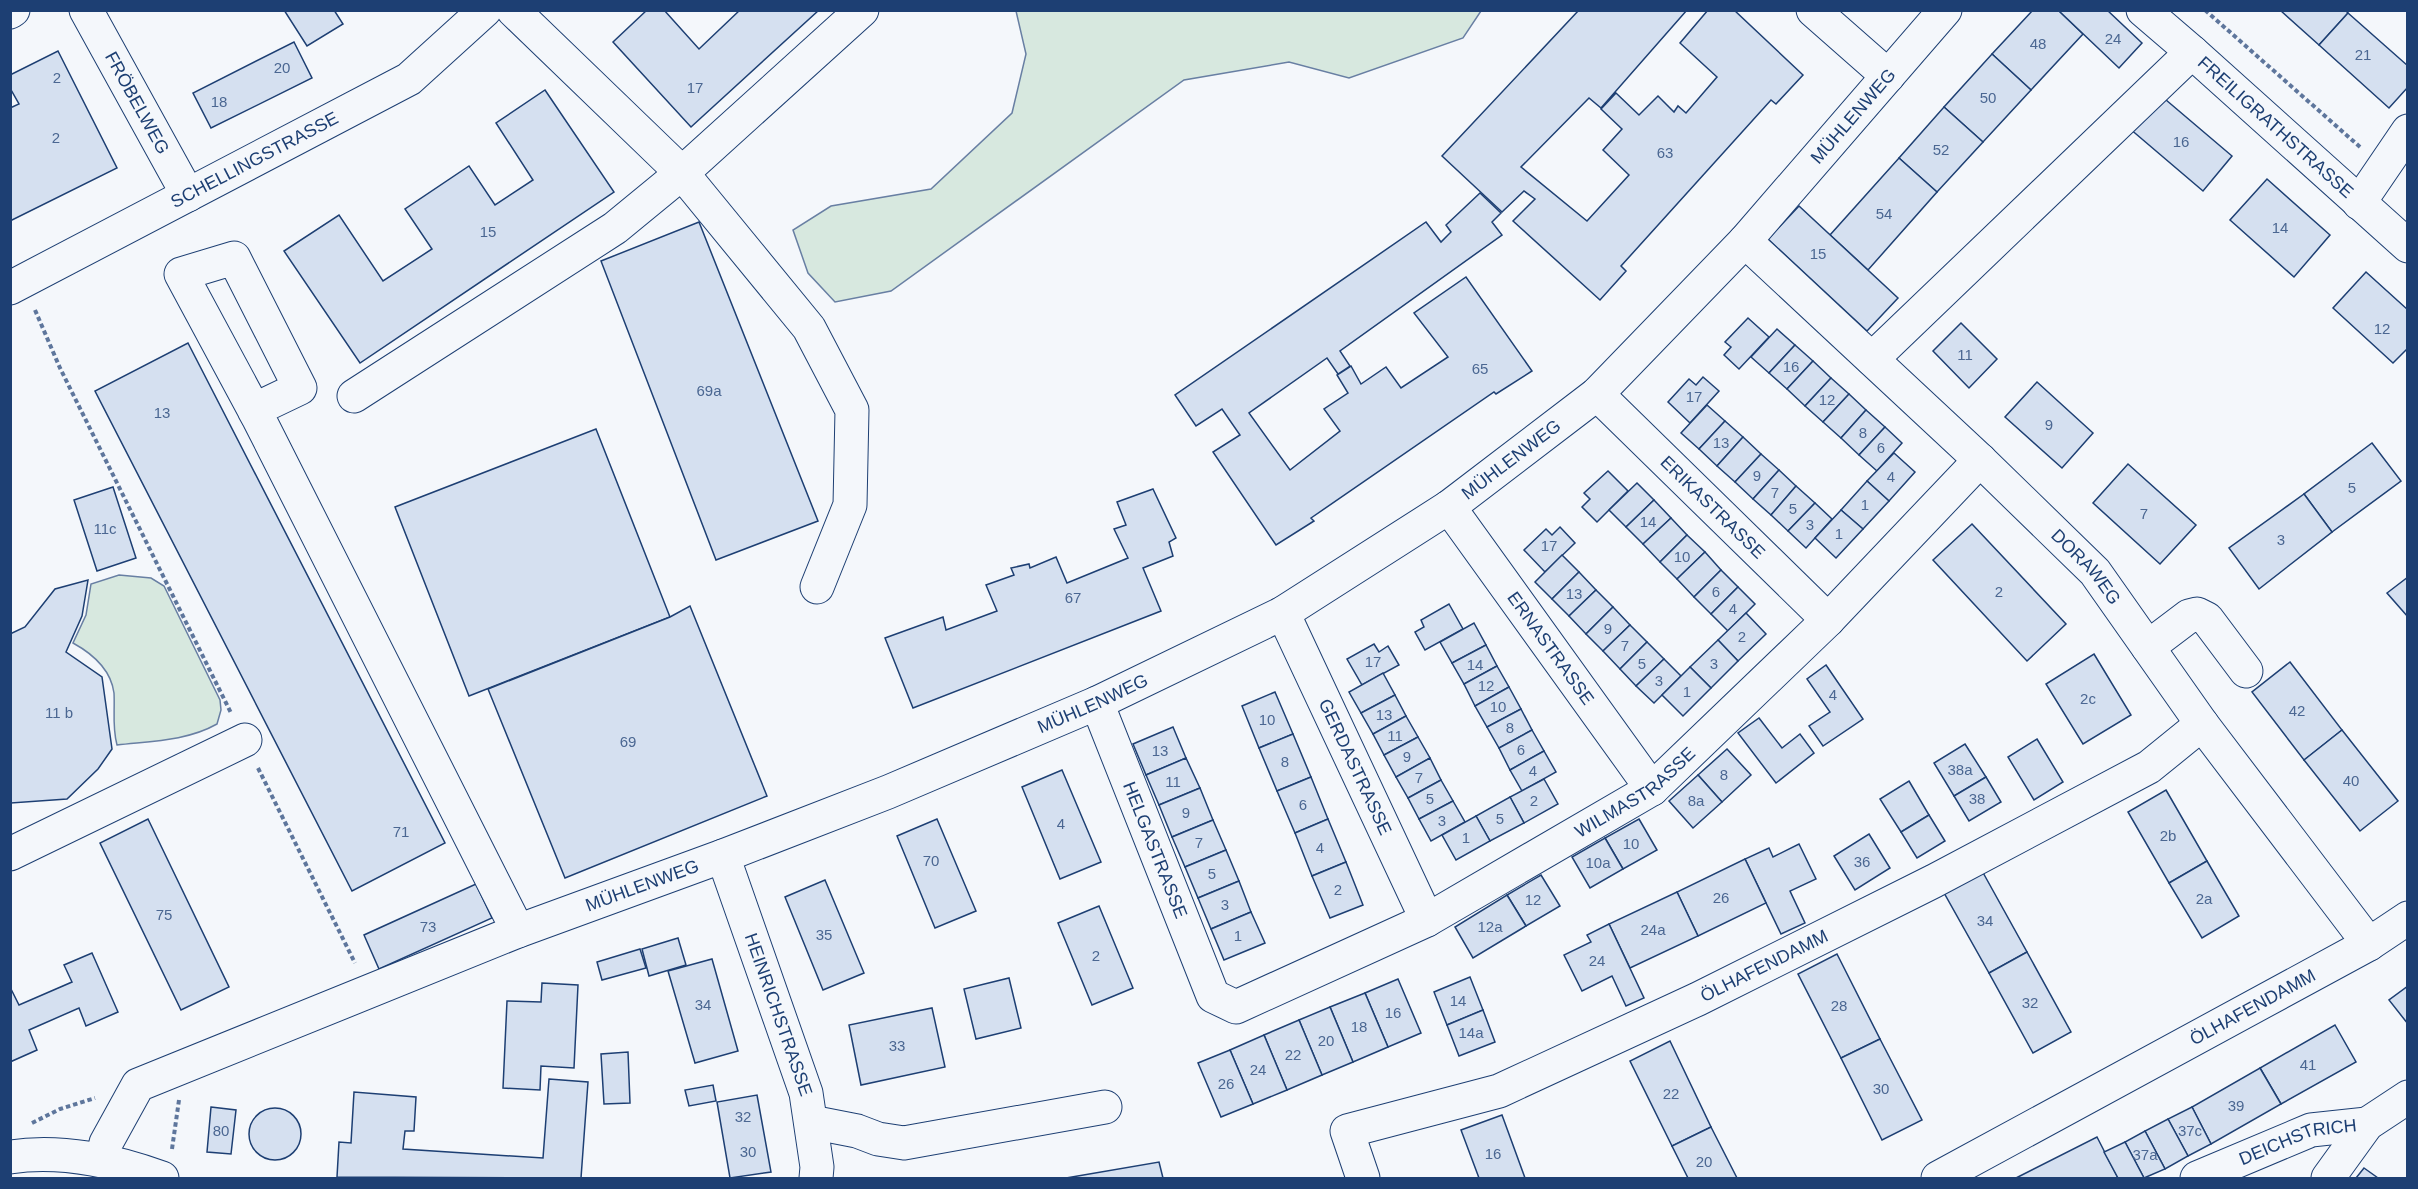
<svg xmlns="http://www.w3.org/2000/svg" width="2418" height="1189" font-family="Helvetica,sans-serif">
  <rect width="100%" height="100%" fill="#f4f7fb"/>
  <g fill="#d7e8df" stroke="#687fa3" stroke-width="1.5">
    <polygon points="1016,11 1016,10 1481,11 1463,38 1349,78 1289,62 1184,80 891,291 835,302 808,273 793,230 831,206 931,189 1012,113 1026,54"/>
    <path d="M119,575L151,578L164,586L220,700L221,710L217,724C187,741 151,741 117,745C112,727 115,711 114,693C111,670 93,654 73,643L86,615L91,584Z"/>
  </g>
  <g fill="#d5e0f0" stroke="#1d3f73" stroke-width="1.5">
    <polygon points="284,10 334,10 343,24 307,46"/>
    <polygon points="647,10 664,10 699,49 740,10 819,10 691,127 613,42"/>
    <polygon points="1579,10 1687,10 1601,108 1589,98 1521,167 1587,221 1629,175 1603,150 1622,129 1601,109 1616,93 1639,115 1658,96 1674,112 1678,106 1686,113 1717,77 1680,43 1708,10 1734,10 1803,75 1776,104 1771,100 1621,266 1626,271 1600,300 1513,221 1535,199 1524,191 1502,212 1442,156"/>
    <polygon points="2033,10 2058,10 2083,34 2031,90 1992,54"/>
    <polygon points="2058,10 2107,10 2142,43 2119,68"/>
    <polygon points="2280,10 2345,10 2348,13 2319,45"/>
    <polygon points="2348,13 2408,66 2408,87 2389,108 2319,45"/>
    <polygon points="294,42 312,78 211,128 193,93"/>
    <polygon points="58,51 117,168 10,221 10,108 19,104 10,88 10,75"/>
    <polygon points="1992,54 2031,90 1983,142 1944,107"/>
    <polygon points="545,90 614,192 360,363 284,251 339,215 383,281 432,249 405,209 469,166 495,205 533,180 496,123"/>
    <polygon points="2159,94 2232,156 2203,191 2129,128"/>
    <polygon points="1944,107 1983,142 1937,192 1899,158"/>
    <polygon points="1899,158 1937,192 1868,270 1830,235"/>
    <polygon points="2267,179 2330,235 2294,277 2230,220"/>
    <polygon points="1480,193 1501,213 1492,222 1502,235 1340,351 1350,366 1338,374 1327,358 1249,413 1290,470 1340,431 1324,409 1348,393 1337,375 1351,366 1361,384 1386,367 1401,388 1448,357 1414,313 1466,277 1532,371 1496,394 1494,392 1311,518 1314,521 1276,545 1213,452 1240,435 1222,409 1196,426 1175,395 1426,222 1441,242 1451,232 1446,225"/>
    <polygon points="1799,206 1898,298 1867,331 1768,239"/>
    <polygon points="699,222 818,521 716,560 601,261"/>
    <polygon points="2366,272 2408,310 2408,348 2393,363 2333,308"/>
    <polygon points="1748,318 1769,337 1739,369 1724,355 1731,347 1725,342"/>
    <polygon points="1961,323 1997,359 1969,388 1933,351"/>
    <polygon points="1777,329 1795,345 1769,373 1751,357"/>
    <polygon points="188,343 445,843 352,891 95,391"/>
    <polygon points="1795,345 1813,361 1787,389 1769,373"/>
    <polygon points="1813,361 1831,378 1805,406 1787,389"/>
    <polygon points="1703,377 1719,391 1690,423 1668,402 1689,379 1696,385"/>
    <polygon points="1831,378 1849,394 1823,422 1805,406"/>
    <polygon points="2037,382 2093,433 2062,468 2005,417"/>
    <polygon points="1849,394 1866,410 1841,438 1823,422"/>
    <polygon points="1707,405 1725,421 1699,449 1681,433"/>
    <polygon points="1866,410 1885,427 1859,455 1841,438"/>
    <polygon points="1725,421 1743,437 1717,466 1699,449"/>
    <polygon points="1885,427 1902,443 1877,471 1859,455"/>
    <polygon points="596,429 670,617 469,696 395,507"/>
    <polygon points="1743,437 1761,454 1735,482 1717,466"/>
    <polygon points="2372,443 2401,481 2332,532 2304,494"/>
    <polygon points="1894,453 1915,472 1889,501 1867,481"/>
    <polygon points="1761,454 1779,470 1753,499 1735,482"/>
    <polygon points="2128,464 2196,525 2160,564 2093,503"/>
    <polygon points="1779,470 1796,486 1771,515 1753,499"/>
    <polygon points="1608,471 1628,491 1597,522 1582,507 1590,499 1584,493"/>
    <polygon points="1867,481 1889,501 1863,529 1841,510"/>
    <polygon points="1637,483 1654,500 1626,527 1609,510"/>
    <polygon points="1796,486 1815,503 1788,531 1771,515"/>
    <polygon points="113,487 136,558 97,571 74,500"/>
    <polygon points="1153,489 1176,538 1169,542 1173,556 1143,568 1161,611 913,708 885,638 943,617 946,630 997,611 986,585 1014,575 1011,568 1029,564 1030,568 1056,557 1067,583 1128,558 1114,529 1126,525 1117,502"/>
    <polygon points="2304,494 2332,532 2259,589 2229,548"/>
    <polygon points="1654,500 1671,518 1643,544 1626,527"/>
    <polygon points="1815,503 1832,519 1806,548 1788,531"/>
    <polygon points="1841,510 1863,529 1836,558 1815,538"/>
    <polygon points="1671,518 1687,535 1660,562 1643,544"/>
    <polygon points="1972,524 2066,624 2027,661 1933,560"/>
    <polygon points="1560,527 1575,543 1545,572 1524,550 1546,529 1552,535"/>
    <polygon points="1687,535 1705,552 1677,579 1660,562"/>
    <polygon points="1705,552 1721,570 1694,597 1677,579"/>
    <polygon points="1562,555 1579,572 1552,599 1535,582"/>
    <polygon points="1721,570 1738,587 1711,614 1694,597"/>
    <polygon points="1579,572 1596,590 1569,616 1552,599"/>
    <polygon points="2408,577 2408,617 2387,593"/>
    <polygon points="88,580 82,616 66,652 102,677 112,749 98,769 67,799 11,803 10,634 25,627 55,589"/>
    <polygon points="1738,587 1755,604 1728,631 1711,614"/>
    <polygon points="1596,590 1613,607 1586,634 1569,616"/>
    <polygon points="1449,604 1463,629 1425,650 1415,632 1424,627 1421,620"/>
    <polygon points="690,606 767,796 565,878 488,689 670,617"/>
    <polygon points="1613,607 1630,625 1603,651 1586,634"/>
    <polygon points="1746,613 1766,634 1738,661 1718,640"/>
    <polygon points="1474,623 1486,645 1452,663 1440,642"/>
    <polygon points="1630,625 1647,642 1620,669 1603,651"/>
    <polygon points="1718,640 1738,661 1711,688 1690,667"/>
    <polygon points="1647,642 1664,659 1636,686 1620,669"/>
    <polygon points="1374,644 1379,652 1388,646 1399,665 1362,685 1347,659"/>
    <polygon points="1486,645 1497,666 1464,684 1452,663"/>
    <polygon points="2094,654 2131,715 2083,744 2046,684"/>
    <polygon points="1664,659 1681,676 1654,703 1636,686"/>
    <polygon points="2290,662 2342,730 2304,760 2252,692"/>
    <polygon points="1826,665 1863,719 1823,746 1809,726 1830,712 1807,679"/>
    <polygon points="1497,666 1509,687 1475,706 1464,684"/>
    <polygon points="1690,667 1711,688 1683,716 1662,695"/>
    <polygon points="1383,673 1395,695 1361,713 1349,692"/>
    <polygon points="1509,687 1521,709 1487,727 1475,706"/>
    <polygon points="1275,692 1293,734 1259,748 1242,706"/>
    <polygon points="1395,695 1406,716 1373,734 1361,713"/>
    <polygon points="1521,709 1532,730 1499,748 1487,727"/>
    <polygon points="1406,716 1418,737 1384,755 1373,734"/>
    <polygon points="1759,718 1782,748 1800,734 1814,753 1776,783 1738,733"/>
    <polygon points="1173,727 1186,758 1146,775 1133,744"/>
    <polygon points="1532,730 1544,751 1510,770 1499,748"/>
    <polygon points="2342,730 2398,801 2360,831 2304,760"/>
    <polygon points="1293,734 1311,777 1277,791 1259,748"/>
    <polygon points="1418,737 1430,758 1396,777 1384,755"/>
    <polygon points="2037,739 2063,782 2034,800 2008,757"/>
    <polygon points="1965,744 1986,777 1954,796 1934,763"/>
    <polygon points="1727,749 1751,775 1722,802 1698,775"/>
    <polygon points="1544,751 1556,772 1522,791 1510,770"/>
    <polygon points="1186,758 1200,788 1159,805 1146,775"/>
    <polygon points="1430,758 1441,780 1408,798 1396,777"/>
    <polygon points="1062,770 1101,862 1060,879 1022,787"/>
    <polygon points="1698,775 1722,802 1693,828 1669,801"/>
    <polygon points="1311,777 1328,819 1295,833 1277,791"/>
    <polygon points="1986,777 2001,802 1969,821 1954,796"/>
    <polygon points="1544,779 1558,804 1524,823 1510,797"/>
    <polygon points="1441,780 1453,801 1419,819 1408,798"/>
    <polygon points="1909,781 1929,815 1901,832 1880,799"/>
    <polygon points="1200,788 1213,820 1172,837 1159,805"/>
    <polygon points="2166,790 2207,861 2169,883 2128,812"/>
    <polygon points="1510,797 1524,823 1490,841 1476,816"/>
    <polygon points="1453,801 1465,822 1431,841 1419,819"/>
    <polygon points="1929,815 1945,841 1917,858 1901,832"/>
    <polygon points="1476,816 1490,841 1456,860 1442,835"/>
    <polygon points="148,819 229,987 181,1010 100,843"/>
    <polygon points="937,819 976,911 935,928 897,836"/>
    <polygon points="1328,819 1346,862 1312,876 1295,833"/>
    <polygon points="1639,819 1657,850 1623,869 1605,838"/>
    <polygon points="1213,820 1226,850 1185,867 1172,837"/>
    <polygon points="1869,834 1890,868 1855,890 1834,856"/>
    <polygon points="1605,838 1623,869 1590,888 1572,857"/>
    <polygon points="1799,844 1816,879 1790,891 1805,923 1781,934 1745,859 1769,848 1773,857"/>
    <polygon points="1226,850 1239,881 1198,898 1185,867"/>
    <polygon points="1745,859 1766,903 1698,936 1677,892"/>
    <polygon points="2207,861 2239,916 2202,938 2169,883"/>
    <polygon points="1346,862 1363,905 1330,918 1312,876"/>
    <polygon points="1981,869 2027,952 1989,973 1943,891"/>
    <polygon points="1541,875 1560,906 1526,926 1507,895"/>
    <polygon points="825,880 864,973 823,990 785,897"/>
    <polygon points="1239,881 1251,912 1211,929 1198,898"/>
    <polygon points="476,884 492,918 379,969 364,935"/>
    <polygon points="1677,892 1698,936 1630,968 1609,924"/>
    <polygon points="1507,895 1526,926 1473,958 1455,927"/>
    <polygon points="1099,906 1133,988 1092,1005 1058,923"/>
    <polygon points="1251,912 1265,943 1224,960 1211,929"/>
    <polygon points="1609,924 1644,998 1626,1006 1612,976 1582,991 1564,955 1591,942 1587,935"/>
    <polygon points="678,938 686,965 649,976 642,949"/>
    <polygon points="640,949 646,968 602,980 597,962"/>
    <polygon points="2027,952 2071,1032 2033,1053 1989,973"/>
    <polygon points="92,953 118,1012 86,1026 79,1008 29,1030 37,1050 10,1062 10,987 19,1005 72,982 64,965"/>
    <polygon points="1837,954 1880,1039 1841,1058 1798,974"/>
    <polygon points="712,959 738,1051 695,1063 668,971"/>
    <polygon points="1470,977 1483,1010 1447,1025 1434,992"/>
    <polygon points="1009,978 1021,1028 976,1039 964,989"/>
    <polygon points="1398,979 1421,1033 1388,1047 1365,993"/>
    <polygon points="542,983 578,985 574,1068 541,1066 540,1090 503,1088 507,1001 541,1002"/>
    <polygon points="2408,986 2408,1024 2389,1000"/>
    <polygon points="1365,993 1388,1047 1353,1062 1330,1007"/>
    <polygon points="1330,1007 1353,1062 1322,1075 1299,1020"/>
    <polygon points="932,1008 945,1067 861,1085 849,1025"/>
    <polygon points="1483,1010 1495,1042 1459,1056 1447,1025"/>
    <polygon points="1299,1020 1322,1075 1287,1090 1264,1035"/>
    <polygon points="2335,1025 2356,1062 2281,1104 2260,1068"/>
    <polygon points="1264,1035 1287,1090 1253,1104 1230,1050"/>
    <polygon points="1880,1039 1922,1120 1882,1140 1841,1058"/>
    <polygon points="1670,1041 1711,1127 1672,1146 1630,1061"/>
    <polygon points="1230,1050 1253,1104 1221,1117 1198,1063"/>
    <polygon points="628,1052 630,1103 604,1104 601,1054"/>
    <polygon points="2260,1068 2281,1104 2211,1144 2192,1107"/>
    <polygon points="549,1079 588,1082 581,1178 337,1177 339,1142 351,1143 354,1092 416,1097 414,1131 405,1131 403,1149 543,1158"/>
    <polygon points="713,1085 716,1101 689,1106 685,1090"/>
    <polygon points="757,1095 771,1172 730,1178 717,1102"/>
    <polygon points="211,1107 236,1110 231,1154 207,1152"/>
    <polygon points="2192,1107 2211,1144 2188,1156 2168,1119"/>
    <circle cx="275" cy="1134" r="26"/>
    <polygon points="1502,1115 1525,1178 1479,1178 1461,1130"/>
    <polygon points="2168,1119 2188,1156 2165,1169 2145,1131"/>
    <polygon points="1711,1127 1737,1178 1688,1178 1672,1146"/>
    <polygon points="2145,1131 2165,1169 2144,1178 2125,1142"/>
    <polygon points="2097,1137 2118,1178 2016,1178"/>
    <polygon points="2125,1142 2144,1178 2118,1178 2104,1152"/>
    <polygon points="1159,1162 1163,1178 1066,1178"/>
    <polygon points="2364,1168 2378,1178 2356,1178"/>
  </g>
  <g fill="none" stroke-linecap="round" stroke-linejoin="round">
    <g stroke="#1d3f73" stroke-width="35">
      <g id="minor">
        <path id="s1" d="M86,10L188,195"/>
        <polyline points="513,10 682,173 809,328 852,410 850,505 817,587"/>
        <polyline points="1813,10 1888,76"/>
        <path id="s2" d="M2143,10L2192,52L2408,246"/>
        <polyline points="10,12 13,10"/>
        <polyline points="2359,203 2408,131"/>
        <path id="s3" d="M1745,241L1980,460L2095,572L2202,724L2369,944"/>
        <path id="s4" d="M10,288L409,79L485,10"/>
        <polyline points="1872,359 2192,52"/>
        <path id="s5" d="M1597,394L1828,620"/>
        <polyline points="354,396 615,228 682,173 862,10"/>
        <polyline points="259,419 181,274 234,258 300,388 254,410 259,419 518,931"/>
        <path id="s6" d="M1449,507L1652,789"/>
        <path id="s7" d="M1283,613L1427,920"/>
        <polyline points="2148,647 2189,616 2197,614 2207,619 2246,671"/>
        <path id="s8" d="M1097,703L1213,996L1236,1007L1427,920L1652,789L1828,620L1980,460"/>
        <polyline points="10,854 245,740"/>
        <path id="s9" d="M723,856L806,1093L817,1167L816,1178"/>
        <polyline points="811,1122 857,1131 878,1139 904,1143 1105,1107"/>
        <path d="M10,1157C62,1149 114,1161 162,1178"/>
        <path id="s10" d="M102,1160L106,1143L138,1085L518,931L723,856L888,792L1097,703L1283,613L1449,507L1597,394L1745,241L1945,10"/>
        <path id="s11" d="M1363,1178L1347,1131L1499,1091L1698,999L1934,881L2149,767L2202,724"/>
        <path id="s12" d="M1938,1178L2369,944L2408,918"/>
        <path id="s13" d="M2197,1178L2311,1130L2367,1124"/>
        <polyline points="2328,1178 2367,1124 2408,1097"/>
      </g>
    </g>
    <g stroke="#5e769c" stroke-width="4" stroke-dasharray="4.5 3" stroke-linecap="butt">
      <polyline points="2205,10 2360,147"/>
      <polyline points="35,310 60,368 231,713"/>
      <polyline points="258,768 355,963"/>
      <polyline points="32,1123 60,1109 95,1098"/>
      <polyline points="172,1149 179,1100"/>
    </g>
    <use href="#minor" stroke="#f4f7fb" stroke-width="33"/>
  </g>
  <g text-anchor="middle" stroke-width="4.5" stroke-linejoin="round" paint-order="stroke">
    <g font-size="15" fill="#4b6792">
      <text x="2113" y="44">24</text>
      <text x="2038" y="49">48</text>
      <text x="2363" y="60">21</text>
      <text x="282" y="73">20</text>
      <text x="57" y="83">2</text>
      <text x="695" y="93">17</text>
      <text x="1988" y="103">50</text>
      <text x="219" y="107">18</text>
      <text x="56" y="143">2</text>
      <text x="2181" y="147">16</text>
      <text x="1941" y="155">52</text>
      <text x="1665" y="158">63</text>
      <text x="1884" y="219">54</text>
      <text x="2280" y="233">14</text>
      <text x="488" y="237">15</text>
      <text x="1818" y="259">15</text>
      <text x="2382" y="334">12</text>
      <text x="1965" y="360">11</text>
      <text x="1791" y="372">16</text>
      <text x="1480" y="374">65</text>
      <text x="709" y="396">69a</text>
      <text x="1694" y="402">17</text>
      <text x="1827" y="405">12</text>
      <text x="162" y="418">13</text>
      <text x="2049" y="430">9</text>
      <text x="1863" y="438">8</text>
      <text x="1721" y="448">13</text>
      <text x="1881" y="453">6</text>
      <text x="1757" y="481">9</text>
      <text x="1891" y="482">4</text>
      <text x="2352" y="493">5</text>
      <text x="1775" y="498">7</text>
      <text x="1865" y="510">1</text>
      <text x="1793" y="514">5</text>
      <text x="2144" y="519">7</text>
      <text x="1648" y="527">14</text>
      <text x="1810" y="530">3</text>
      <text x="105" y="534">11c</text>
      <text x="1839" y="539">1</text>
      <text x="2281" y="545">3</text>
      <text x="1549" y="551">17</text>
      <text x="1682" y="562">10</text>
      <text x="1716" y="597">6</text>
      <text x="1999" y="597">2</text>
      <text x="1574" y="599">13</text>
      <text x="1073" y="603">67</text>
      <text x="1733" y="614">4</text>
      <text x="1608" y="634">9</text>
      <text x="1742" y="642">2</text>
      <text x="1625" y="651">7</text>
      <text x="1373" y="667">17</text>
      <text x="1642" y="669">5</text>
      <text x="1714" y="669">3</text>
      <text x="1475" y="670">14</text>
      <text x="1659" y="686">3</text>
      <text x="1486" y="691">12</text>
      <text x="1687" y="697">1</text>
      <text x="1833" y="700">4</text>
      <text x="2088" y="704">2c</text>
      <text x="1498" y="712">10</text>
      <text x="2297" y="716">42</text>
      <text x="59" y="718">11 b</text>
      <text x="1384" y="720">13</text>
      <text x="1267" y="725">10</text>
      <text x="1510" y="733">8</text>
      <text x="1395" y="741">11</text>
      <text x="628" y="747">69</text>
      <text x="1521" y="755">6</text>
      <text x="1160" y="756">13</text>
      <text x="1407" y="762">9</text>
      <text x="1285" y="767">8</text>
      <text x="1960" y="775">38a</text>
      <text x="1533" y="776">4</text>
      <text x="1724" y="780">8</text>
      <text x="1419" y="783">7</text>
      <text x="2351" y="786">40</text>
      <text x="1173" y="787">11</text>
      <text x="1430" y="804">5</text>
      <text x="1977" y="804">38</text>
      <text x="1534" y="806">2</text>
      <text x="1696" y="806">8a</text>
      <text x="1303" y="810">6</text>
      <text x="1186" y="818">9</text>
      <text x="1500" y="824">5</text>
      <text x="1442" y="826">3</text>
      <text x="1061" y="829">4</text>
      <text x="401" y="837">71</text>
      <text x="2168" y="841">2b</text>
      <text x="1466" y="843">1</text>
      <text x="1199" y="848">7</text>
      <text x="1631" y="849">10</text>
      <text x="1320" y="853">4</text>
      <text x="931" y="866">70</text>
      <text x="1862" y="867">36</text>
      <text x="1598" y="868">10a</text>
      <text x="1212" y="879">5</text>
      <text x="1338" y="895">2</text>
      <text x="1721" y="903">26</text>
      <text x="2204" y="904">2a</text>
      <text x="1533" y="905">12</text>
      <text x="1225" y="910">3</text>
      <text x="164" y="920">75</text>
      <text x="1985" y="926">34</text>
      <text x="428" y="932">73</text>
      <text x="1490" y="932">12a</text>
      <text x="1653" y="935">24a</text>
      <text x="824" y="940">35</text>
      <text x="1238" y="941">1</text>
      <text x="1096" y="961">2</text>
      <text x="1597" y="966">24</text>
      <text x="1458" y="1006">14</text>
      <text x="2030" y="1008">32</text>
      <text x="703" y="1010">34</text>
      <text x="1839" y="1011">28</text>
      <text x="1393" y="1018">16</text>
      <text x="1359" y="1032">18</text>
      <text x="1471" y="1038">14a</text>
      <text x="1326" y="1046">20</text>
      <text x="897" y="1051">33</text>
      <text x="1293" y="1060">22</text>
      <text x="2308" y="1070">41</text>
      <text x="1258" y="1075">24</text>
      <text x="1226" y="1089">26</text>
      <text x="1881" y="1094">30</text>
      <text x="1671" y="1099">22</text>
      <text x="2236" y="1111">39</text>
      <text x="743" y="1122">32</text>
      <text x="221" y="1136">80</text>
      <text x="2190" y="1136">37c</text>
      <text x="748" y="1157">30</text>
      <text x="1493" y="1159">16</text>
      <text x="2145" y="1160">37a</text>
      <text x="1704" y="1167">20</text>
    </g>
    <g font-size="18" fill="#1d3f73" stroke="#f4f7fb">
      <text dy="6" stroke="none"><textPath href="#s1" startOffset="106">FRÖBELWEG</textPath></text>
      <text dy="6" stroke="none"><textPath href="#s10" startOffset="2084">MÜHLENWEG</textPath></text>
      <text dy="6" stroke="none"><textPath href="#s2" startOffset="177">FREILIGRATHSTRASSE</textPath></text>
      <text dy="6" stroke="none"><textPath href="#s4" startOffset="276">SCHELLINGSTRASSE</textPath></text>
      <text dy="6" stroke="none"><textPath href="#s10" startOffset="1598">MÜHLENWEG</textPath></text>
      <text dy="6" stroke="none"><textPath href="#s5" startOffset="162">ERIKASTRASSE</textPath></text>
      <text dy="6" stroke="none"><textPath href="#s3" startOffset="472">DORAWEG</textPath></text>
      <text dy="6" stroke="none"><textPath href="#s6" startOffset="174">ERNASTRASSE</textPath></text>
      <text dy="6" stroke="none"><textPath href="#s10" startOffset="1112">MÜHLENWEG</textPath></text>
      <text dy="6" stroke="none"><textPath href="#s7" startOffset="170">GERDASTRASSE</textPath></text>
      <text dy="6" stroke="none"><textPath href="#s8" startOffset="795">WILMASTRASSE</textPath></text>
      <text dy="6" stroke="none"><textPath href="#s8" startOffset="158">HELGASTRASSE</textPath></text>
      <text dy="6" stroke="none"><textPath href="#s10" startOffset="626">MÜHLENWEG</textPath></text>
      <text dy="6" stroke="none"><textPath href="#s11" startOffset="500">ÖLHAFENDAMM</textPath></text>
      <text dy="6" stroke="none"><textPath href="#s12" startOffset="358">ÖLHAFENDAMM</textPath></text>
      <text dy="6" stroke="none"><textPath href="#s9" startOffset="168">HEINRICHSTRASSE</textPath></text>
      <text dy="6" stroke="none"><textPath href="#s13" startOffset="108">DEICHSTRICH</textPath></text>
    </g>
  </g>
  <rect width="2418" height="1189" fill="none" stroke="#1d3f73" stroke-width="24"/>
</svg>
